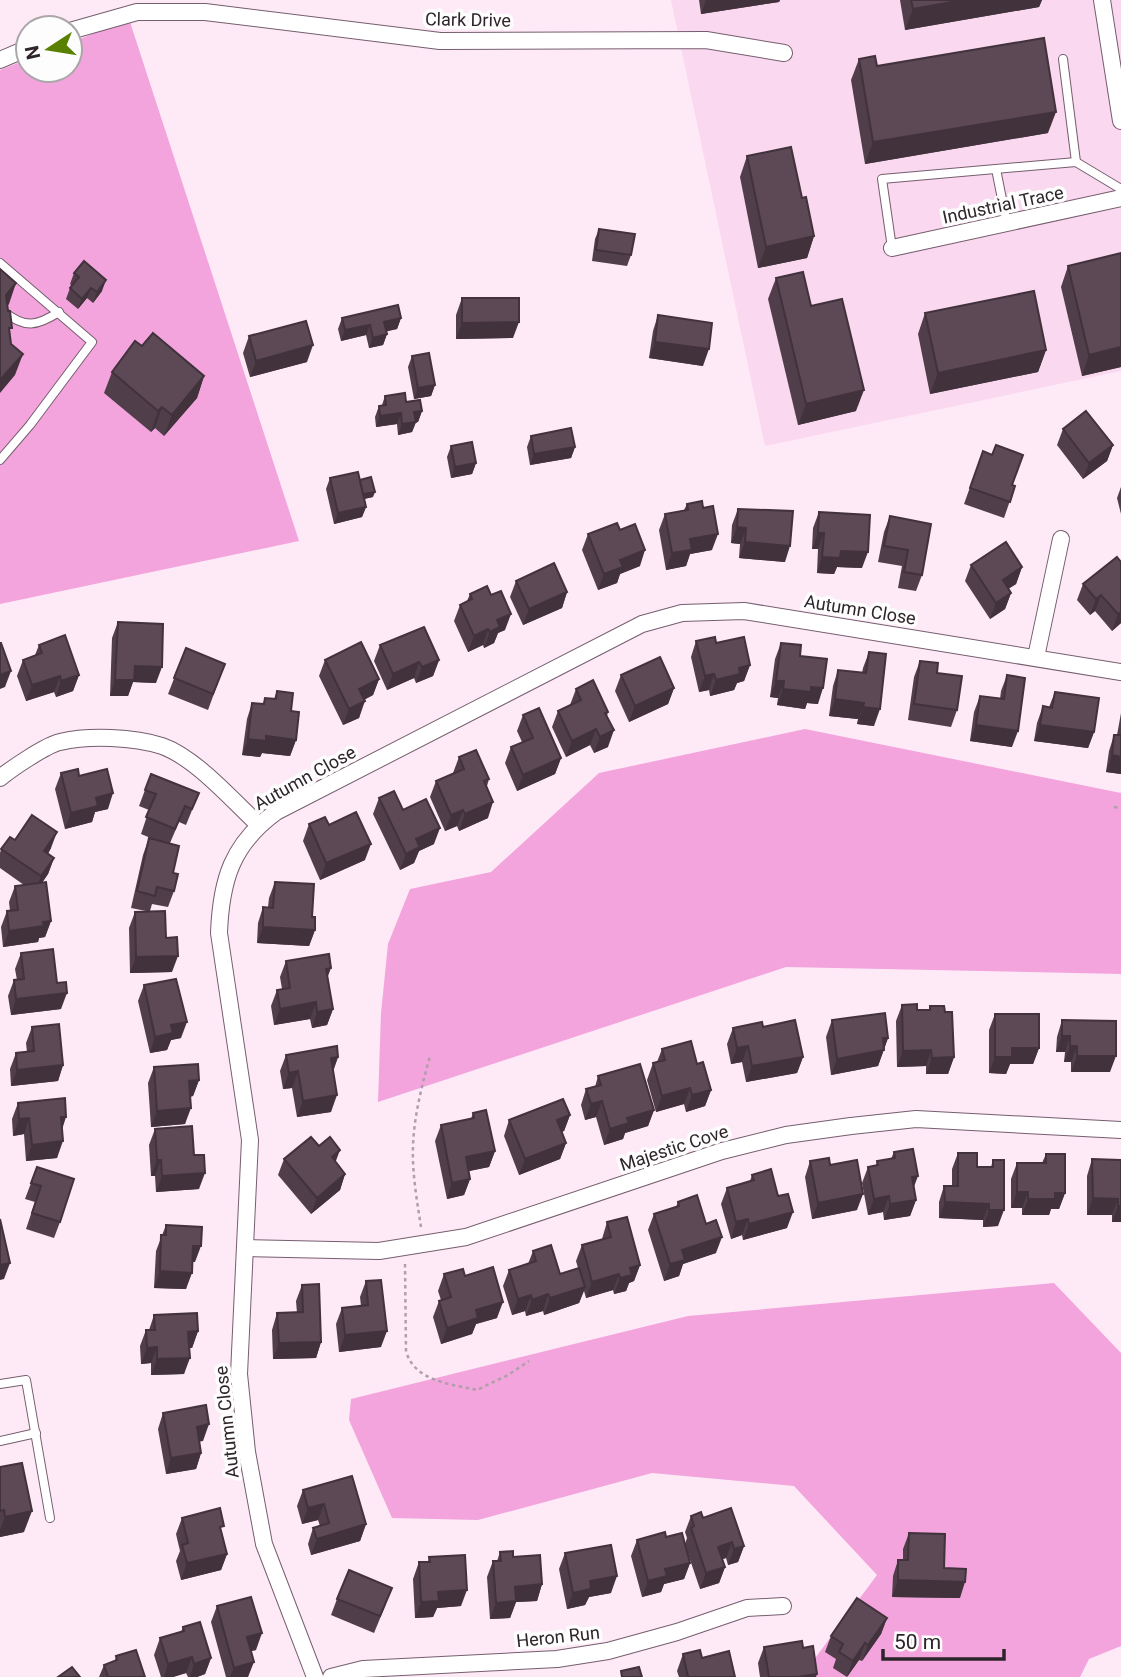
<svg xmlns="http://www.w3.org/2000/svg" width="1121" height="1677" font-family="Roboto,sans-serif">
  <rect width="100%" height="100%" fill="#fee9f7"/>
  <polygon fill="#fad8ef" points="671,0 1121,0 1121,371 765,446"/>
  <g fill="#f3a4dc">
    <polygon points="129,19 299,541 0,604 0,70 28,59 28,70 70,70 70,43"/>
    <polygon points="805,729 1121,793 1121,974 786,967 378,1102 381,1013 388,944 410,889 491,872 599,773"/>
    <polygon points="1054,1283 1121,1353 1121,1646 1089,1659 1080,1677 801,1677 877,1575 794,1486 652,1473 478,1520 392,1518 349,1420 351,1399 688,1316"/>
  </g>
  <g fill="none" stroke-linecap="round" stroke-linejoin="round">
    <g stroke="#755e6e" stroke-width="10">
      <g id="lane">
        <polyline points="1063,59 1076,162"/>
        <polyline points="996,169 1007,224"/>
        <polyline points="892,248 882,179 1076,162 1121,189"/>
        <polyline points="0,263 92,342 30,425 0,460"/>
        <path d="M3,311C25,329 37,326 59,312"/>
        <polyline points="0,1384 26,1380 50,1518"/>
        <polyline points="0,1441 36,1433"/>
      </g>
    </g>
    <g stroke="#755e6e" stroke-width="18">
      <g id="street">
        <polyline points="1102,0 1121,121"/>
        <polyline points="70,31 137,12 205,12 440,41 706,40 784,53"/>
        <polyline points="0,60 28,48"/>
        <polyline points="892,248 1121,198"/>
        <polyline points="1036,657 1061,539"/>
        <path d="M0,778C11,769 46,745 60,742C89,735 134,737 162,746C196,758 233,801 259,825"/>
        <polyline points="246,1248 379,1251 466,1237 722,1151 786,1135 851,1126 916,1119 1121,1130"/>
        <path d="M315,1677L264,1544L247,1452L239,1374L250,1140L219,933C221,880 232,844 276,812L642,624L682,613L744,611L1121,672"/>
        <polyline points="331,1677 363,1669 557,1659 608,1651 677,1632 747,1608 783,1606"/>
      </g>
    </g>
    <g stroke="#af9faa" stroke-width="2.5" stroke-dasharray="3.5 3.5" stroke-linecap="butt">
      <polyline points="1114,807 1121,808"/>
      <path d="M421,1227C417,1201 412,1173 413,1146C414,1116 422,1085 430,1056"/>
      <path d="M405,1264L406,1351C414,1381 450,1384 477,1390L508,1375L529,1361"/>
    </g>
    <use href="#lane" stroke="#fff" stroke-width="8"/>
    <use href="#street" stroke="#fff" stroke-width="16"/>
  </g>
  <g fill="#503e4a">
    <polygon points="699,0 780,0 779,2 701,14"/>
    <polygon points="900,0 1042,0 1039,7 905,30"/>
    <polygon points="859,59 877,66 1048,133 865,164 851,80"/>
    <polygon points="747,156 802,198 814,236 807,258 758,268 740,177"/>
    <polygon points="599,229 631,255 627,266 592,261 595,239"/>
    <polygon points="1121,253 1121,367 1082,376 1061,287 1068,266"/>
    <polygon points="74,273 102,291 93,303 87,298 78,309 66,299 70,288 72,286 70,284"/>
    <polygon points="776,278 811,306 856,411 798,425 768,299"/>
    <polygon points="462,298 513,338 456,339 456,315"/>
    <polygon points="925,313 1046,350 1038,372 930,394 918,334"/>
    <polygon points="658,315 703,366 649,358 653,331"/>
    <polygon points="342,318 401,318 397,329 386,331 387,334 383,345 369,348 366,335 341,341 338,329"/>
    <polygon points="249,336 307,362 250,377 243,353"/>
    <polygon points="142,346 204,376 197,398 164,436 155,428 151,432 104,393 112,372"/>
    <polygon points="412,356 435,385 431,396 414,399 408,367"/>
    <polygon points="385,396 406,402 422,411 418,422 416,422 412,432 398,435 397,424 376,427 375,417 379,406 382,405"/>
    <polygon points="1063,429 1113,445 1107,461 1083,479 1057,445"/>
    <polygon points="531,436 575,447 571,458 530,465 527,447"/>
    <polygon points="451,446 476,463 472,474 451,478 447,457"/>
    <polygon points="983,451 1012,485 1015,486 1004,518 964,504"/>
    <polygon points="330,478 360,480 373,497 364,499 366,507 362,517 334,524 326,489"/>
    <polygon points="1121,487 1121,514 1117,498"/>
    <polygon points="687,504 712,550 690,554 686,566 666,570 659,530 665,514 684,510"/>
    <polygon points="738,509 785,562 739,558 740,544 731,543 732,525"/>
    <polygon points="819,512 862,568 837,567 834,574 817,573 818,549 812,549 813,528"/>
    <polygon points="890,516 922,575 916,591 898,588 902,566 878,562 884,532"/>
    <polygon points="620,530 640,566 620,574 617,583 598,590 582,550 588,534"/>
    <polygon points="1117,557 1121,623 1112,631 1095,611 1090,615 1077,600 1083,584"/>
    <polygon points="971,565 1022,567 1016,584 1008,589 1011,593 1005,609 990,619 965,581"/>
    <polygon points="516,581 567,592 562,608 523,625 510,597"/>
    <polygon points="470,594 505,630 498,633 494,643 484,648 483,645 468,652 454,621 460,605 467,601"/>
    <polygon points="118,622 156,683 133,682 128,696 110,696 112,638"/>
    <polygon points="696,641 716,643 750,665 744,681 737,683 734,690 710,696 709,690 699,692 691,657"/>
    <polygon points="781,643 800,656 818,704 807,703 805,709 777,705 778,698 770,697 775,659"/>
    <polygon points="39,645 79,675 73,691 56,697 54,692 26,701 17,676 23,660 35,655"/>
    <polygon points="380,645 439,660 433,676 416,683 414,678 387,690 374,661"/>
    <polygon points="186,648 219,680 208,710 168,694"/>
    <polygon points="869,652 874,726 857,724 858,719 829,716 833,686 838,670 862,673 863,668"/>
    <polygon points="325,660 379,679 373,695 364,700 359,718 343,725 319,676"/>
    <polygon points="920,661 957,710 951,727 908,720 914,677"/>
    <polygon points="621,675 674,688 668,704 629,722 615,691"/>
    <polygon points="1007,675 1012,747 970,741 974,712 980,696 1000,699 1001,691"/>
    <polygon points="576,689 608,712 607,716 608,747 594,753 590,745 566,757 552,727 558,711 570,705"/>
    <polygon points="277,691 291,711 296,740 290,756 262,753 260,757 242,755 247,719 252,703 263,704 265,698 274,699"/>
    <polygon points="1055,692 1094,732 1088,748 1034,741 1037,723 1043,706 1049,707"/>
    <polygon points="1121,713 1121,774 1106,772 1109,751 1114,735 1117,735"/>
    <polygon points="523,715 561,758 555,774 517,791 505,763 511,747 522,742 517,731"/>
    <polygon points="459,757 489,779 487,786 488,818 459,831 457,826 445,831 430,797 436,781 453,773"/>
    <polygon points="61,773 79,776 108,809 95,812 92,822 65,829 55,789"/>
    <polygon points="151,774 199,793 186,825 179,822 170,843 174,891 168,907 152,904 150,911 166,938 172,972 130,973 129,928 135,912 146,911 131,908 143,855 149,838 158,841 141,834 149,810 139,806"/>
    <polygon points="379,798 403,810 434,844 419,851 414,863 400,870 373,814"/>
    <polygon points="309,824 329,825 365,860 320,880 303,841"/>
    <polygon points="15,840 51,848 48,854 54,858 48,874 42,883 51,921 45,937 39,938 38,942 3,947 1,927 7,911 10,911 9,902 15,886 24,885 0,868 0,853 1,849"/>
    <polygon points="275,882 312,917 315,930 309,946 257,943 258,923 263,907 268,907 269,898"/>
    <polygon points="21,953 57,983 61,1009 11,1015 8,996 14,980 17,980 15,969"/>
    <polygon points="286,961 328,978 333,1009 327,1025 312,1028 310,1019 274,1025 271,1006 277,990 282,989 280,977"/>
    <polygon points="144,985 181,1038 171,1040 167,1050 150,1053 138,1001"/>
    <polygon points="902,1005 917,1010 929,1010 930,1006 945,1012 954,1057 948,1074 926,1074 926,1066 897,1067 896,1021"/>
    <polygon points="995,1014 1039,1048 1033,1064 1010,1064 1006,1074 989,1073 989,1030"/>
    <polygon points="832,1020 888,1038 878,1066 831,1075 826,1037"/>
    <polygon points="1062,1020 1110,1072 1071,1072 1071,1062 1064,1062 1065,1052 1056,1052 1057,1037"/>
    <polygon points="32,1027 63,1065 58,1081 11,1086 10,1069 16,1053 27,1052 26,1043"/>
    <polygon points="733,1028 803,1057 797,1073 746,1082 742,1062 731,1064 727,1044"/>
    <polygon points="662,1049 697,1064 711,1090 705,1106 686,1112 684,1104 656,1112 647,1080 653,1063 657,1062"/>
    <polygon points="286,1055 338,1057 333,1072 331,1112 297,1117 292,1088 283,1089 280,1071"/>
    <polygon points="154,1067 199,1080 193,1096 190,1097 185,1124 151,1127 148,1083"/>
    <polygon points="598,1076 654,1110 648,1126 625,1133 623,1139 604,1145 596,1117 585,1120 581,1105 586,1089 595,1087"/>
    <polygon points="18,1103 62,1129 57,1158 26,1161 24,1134 13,1136 12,1119"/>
    <polygon points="473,1113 495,1151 489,1167 468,1171 470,1179 464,1195 447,1199 435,1141 441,1125 471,1119"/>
    <polygon points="570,1115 564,1131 561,1132 566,1143 560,1159 519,1175 504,1136 509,1120"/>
    <polygon points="155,1129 194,1155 199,1189 156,1192 155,1176 151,1176 149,1145"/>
    <polygon points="319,1146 345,1174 340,1190 311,1214 278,1175 284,1159"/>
    <polygon points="894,1152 914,1186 916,1200 910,1216 884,1220 883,1212 868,1215 862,1183 868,1167 876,1165 877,1161 891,1159"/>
    <polygon points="958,1153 977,1167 991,1167 993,1160 998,1226 983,1227 983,1220 939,1218 939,1202 944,1186 952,1186 952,1169"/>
    <polygon points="1046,1154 1065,1193 1059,1209 1051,1209 1049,1215 1022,1215 1022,1208 1011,1208 1011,1179 1017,1163 1042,1163"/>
    <polygon points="1092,1159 1121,1160 1121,1222 1112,1222 1112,1215 1087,1215 1087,1176"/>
    <polygon points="810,1161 830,1165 857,1210 812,1219 805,1177"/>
    <polygon points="37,1167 60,1222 54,1238 26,1229 35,1202 25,1199"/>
    <polygon points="752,1175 778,1196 787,1228 743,1240 742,1235 731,1239 721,1204 727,1188 750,1181"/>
    <polygon points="678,1202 716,1253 683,1264 679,1276 664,1281 648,1230 654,1214 676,1207"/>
    <polygon points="607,1222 640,1265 634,1281 629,1283 626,1291 614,1294 613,1290 586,1298 584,1291 579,1303 544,1315 543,1311 526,1316 525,1311 512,1315 503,1286 509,1270 528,1264 533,1251 560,1274 578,1268 576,1261 582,1245 602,1239"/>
    <polygon points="166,1225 195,1262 192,1262 186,1289 154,1288 156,1251"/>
    <polygon points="444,1274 465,1276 497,1318 476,1324 472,1334 441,1344 433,1317 439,1301 441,1300 438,1291"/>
    <polygon points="366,1281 381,1347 339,1352 336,1324 342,1308 361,1306 360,1297"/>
    <polygon points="302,1285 321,1342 316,1358 273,1359 272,1330 277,1313 297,1313 296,1301"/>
    <polygon points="154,1315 198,1331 192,1348 189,1348 184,1374 151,1375 151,1363 141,1364 140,1346 146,1330 149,1330"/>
    <polygon points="163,1413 203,1441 199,1441 201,1453 196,1469 166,1474 158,1429"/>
    <polygon points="0,1467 24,1532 0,1537"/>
    <polygon points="303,1490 366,1524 360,1541 311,1555 308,1544 313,1528 320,1526 318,1520 302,1524 297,1506"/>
    <polygon points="691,1516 703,1518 744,1546 738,1562 728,1565 726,1558 722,1559 725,1567 719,1583 700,1589 685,1545 690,1563 684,1579 664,1584 661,1592 642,1597 631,1556 637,1540 666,1537 685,1544 687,1538 685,1532"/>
    <polygon points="182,1518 222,1533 227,1554 221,1570 181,1580 176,1561 180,1551 176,1534"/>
    <polygon points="909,1533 944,1568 960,1598 892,1597 893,1576 898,1560 903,1560 903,1549"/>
    <polygon points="500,1552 513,1557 542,1584 537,1601 516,1602 510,1618 490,1619 487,1577 493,1561 497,1561"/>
    <polygon points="565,1553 611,1593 589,1597 585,1605 567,1609 559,1569"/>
    <polygon points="429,1557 461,1606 437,1608 433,1617 415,1618 413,1579 419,1562 428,1562"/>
    <polygon points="337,1599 386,1604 374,1633 331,1615"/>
    <polygon points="217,1606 256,1650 251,1651 248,1677 226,1677 211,1622"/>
    <polygon points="887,1618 881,1634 862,1661 859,1660 847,1677 833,1668 836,1659 825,1652 831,1636"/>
    <polygon points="183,1627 211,1658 205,1674 197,1677 188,1677 186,1673 173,1677 161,1677 154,1655 160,1638 181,1632"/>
    <polygon points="764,1647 803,1648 816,1677 760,1677 758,1663"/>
    <polygon points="683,1654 702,1658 735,1677 679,1677 677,1671"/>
    <polygon points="116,1656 145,1677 99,1677 104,1665 115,1661"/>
  </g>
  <g fill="#41323c">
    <polygon points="706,0 780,0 779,2 701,14"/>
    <polygon points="963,0 1042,0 1039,7 905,30 913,9"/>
    <polygon points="1056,112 1048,133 865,164 873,142"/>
    <polygon points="814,236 807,258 758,268 766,247"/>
    <polygon points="106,280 102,291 93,303 97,292"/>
    <polygon points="16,283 9,304 0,315 6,295"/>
    <polygon points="91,288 87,298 78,309 82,299"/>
    <polygon points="401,318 397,329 380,333 384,322"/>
    <polygon points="519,322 513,338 456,339 462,323"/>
    <polygon points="370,325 366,335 341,341 345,330"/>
    <polygon points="387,334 383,345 369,348 373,338"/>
    <polygon points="655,342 709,349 703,366 649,358"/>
    <polygon points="313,345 307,362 250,377 256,361"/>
    <polygon points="1121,347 1121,367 1082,376 1089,355"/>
    <polygon points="1046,350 1038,372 930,394 938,373"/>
    <polygon points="23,354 15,375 0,393 0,380"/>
    <polygon points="204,376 197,398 164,436 172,415"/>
    <polygon points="435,385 431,396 414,399 418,388"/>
    <polygon points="864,390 856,411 798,425 806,404"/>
    <polygon points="162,407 155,428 151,432 158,411"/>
    <polygon points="422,411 418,422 416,422 412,432 398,435 402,424 414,412"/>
    <polygon points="401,413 397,424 376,427 380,416"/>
    <polygon points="1113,445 1107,461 1083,479 1089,463"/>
    <polygon points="575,447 571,458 530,465 534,454"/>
    <polygon points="476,463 472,474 451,478 455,467"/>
    <polygon points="375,492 373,497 359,500 361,495"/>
    <polygon points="366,507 362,517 334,524 338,513"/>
    <polygon points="737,527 746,528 740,544 731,543"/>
    <polygon points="818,533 824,533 818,549 812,549"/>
    <polygon points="718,534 712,550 690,554 686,566 666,570 672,553 690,539"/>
    <polygon points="745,542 790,546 785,562 739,558"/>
    <polygon points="645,550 640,566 620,574 617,583 598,590 604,574 620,560"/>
    <polygon points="841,551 868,552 862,568 837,567 834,574 817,573 822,557"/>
    <polygon points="1022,567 1016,584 997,596 1003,580"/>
    <polygon points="567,592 562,608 523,625 529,609"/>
    <polygon points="1011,593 1005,609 990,619 996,603"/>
    <polygon points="1101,595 1095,611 1090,615 1096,599"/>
    <polygon points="1121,612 1121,623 1112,631 1118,614"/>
    <polygon points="511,614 505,630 498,633 494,643 484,648 490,632 497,620"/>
    <polygon points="488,629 483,645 468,652 474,636"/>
    <polygon points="439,660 433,676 416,683 422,667"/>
    <polygon points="419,662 414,678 387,690 393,674"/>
    <polygon points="750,665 744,681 737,683 734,690 710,696 716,680 739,668"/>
    <polygon points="135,666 162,667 156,683 133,682 128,696 110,696 115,680"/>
    <polygon points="11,671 5,687 0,689 0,675"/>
    <polygon points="714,674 709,690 699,692 705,676"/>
    <polygon points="79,675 73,691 56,697 61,681"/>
    <polygon points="60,676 54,692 26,701 32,685"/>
    <polygon points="379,679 373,695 353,705 359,689"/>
    <polygon points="776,681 784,681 778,698 770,697"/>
    <polygon points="811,687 823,688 818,704 807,703 805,709 777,705 783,689"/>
    <polygon points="674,688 668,704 629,722 635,706"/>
    <polygon points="835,699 864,703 858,719 829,716"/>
    <polygon points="365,701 359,718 343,725 349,709"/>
    <polygon points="863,707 880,709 874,726 857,724"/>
    <polygon points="976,725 1018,731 1012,747 970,741"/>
    <polygon points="1040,725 1094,732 1088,748 1034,741"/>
    <polygon points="596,729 590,745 566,757 572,741"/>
    <polygon points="614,730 608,747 594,753 600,737"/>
    <polygon points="266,736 296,740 290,756 262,753 260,757 242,755 248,739"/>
    <polygon points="1112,755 1121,757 1121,774 1106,772"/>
    <polygon points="561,758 555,774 517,791 523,775"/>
    <polygon points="113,793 108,809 95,812 92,822 65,829 71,813 96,798"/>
    <polygon points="493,802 488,818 459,831 465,814"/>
    <polygon points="463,810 457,826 445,831 451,815"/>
    <polygon points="440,828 434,844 419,851 414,863 400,870 406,854 416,839"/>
    <polygon points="57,832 51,848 39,867 44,851"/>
    <polygon points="371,844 365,860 320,880 326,863"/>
    <polygon points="54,858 48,874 35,892 41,876"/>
    <polygon points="51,921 45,937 39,938 38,942 3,947 9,931"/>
    <polygon points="263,927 315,930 309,946 257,943"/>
    <polygon points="178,956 172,972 130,973 136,957"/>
    <polygon points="331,968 325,984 326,969"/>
    <polygon points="67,993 61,1009 11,1015 16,999"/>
    <polygon points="316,1002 310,1019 274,1025 280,1009"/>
    <polygon points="333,1009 327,1025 312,1028 317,1012"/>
    <polygon points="187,1022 181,1038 171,1040 167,1050 150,1053 155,1037 171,1025"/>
    <polygon points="1062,1036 1070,1036 1065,1052 1056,1052"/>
    <polygon points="883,1038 888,1038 878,1066 831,1075 837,1059"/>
    <polygon points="748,1046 742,1062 731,1064 737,1048"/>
    <polygon points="1070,1046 1077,1046 1071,1062 1064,1062"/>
    <polygon points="1012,1048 1039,1048 1033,1064 1010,1064 1006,1074 989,1073 995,1057"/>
    <polygon points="931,1050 926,1066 897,1067 903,1051"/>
    <polygon points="1077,1056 1116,1056 1110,1072 1071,1072"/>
    <polygon points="338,1057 332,1073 331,1058"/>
    <polygon points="803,1057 797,1073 746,1082 752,1066"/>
    <polygon points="954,1057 948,1074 926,1074 932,1058"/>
    <polygon points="63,1065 58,1081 11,1086 17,1070"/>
    <polygon points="298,1071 292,1088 283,1089 289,1073"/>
    <polygon points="199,1080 193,1096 183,1097 189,1081"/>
    <polygon points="690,1088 684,1104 656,1112 662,1096"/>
    <polygon points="711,1090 705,1106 686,1112 692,1095"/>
    <polygon points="337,1095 331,1112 297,1117 303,1101"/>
    <polygon points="602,1101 596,1117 585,1120 591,1104"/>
    <polygon points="191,1108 185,1124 151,1127 157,1111"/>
    <polygon points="654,1110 648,1126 625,1133 623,1139 604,1145 610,1129 627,1118"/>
    <polygon points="570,1115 564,1131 551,1136 557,1120"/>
    <polygon points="61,1117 66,1117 61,1133"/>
    <polygon points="29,1118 24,1134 13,1136 19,1119"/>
    <polygon points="63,1141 57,1158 26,1161 32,1145"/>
    <polygon points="566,1143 560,1159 519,1175 525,1159"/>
    <polygon points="340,1150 334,1166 332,1157"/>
    <polygon points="495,1151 489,1167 460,1173 466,1157"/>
    <polygon points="157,1160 161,1160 155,1176 151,1176"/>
    <polygon points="205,1173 199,1189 156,1192 162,1176"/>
    <polygon points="345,1174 340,1190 311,1214 317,1198"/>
    <polygon points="918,1176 912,1192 912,1177"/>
    <polygon points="470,1179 464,1195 447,1199 452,1183"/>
    <polygon points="1017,1192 1028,1192 1022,1208 1011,1208"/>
    <polygon points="1055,1193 1065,1193 1059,1209 1051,1209 1049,1215 1022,1215 1028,1199"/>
    <polygon points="863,1194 857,1210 812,1219 818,1203"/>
    <polygon points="889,1196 883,1212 868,1215 874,1199"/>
    <polygon points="1093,1198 1118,1199 1112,1215 1087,1215"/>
    <polygon points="916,1200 910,1216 884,1220 890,1204"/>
    <polygon points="945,1202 989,1204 983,1220 939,1218"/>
    <polygon points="1118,1206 1121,1206 1121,1222 1112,1222"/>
    <polygon points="989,1210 1004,1210 998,1226 983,1227"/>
    <polygon points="793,1212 787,1228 743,1240 749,1224"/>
    <polygon points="748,1219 742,1235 731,1239 736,1222"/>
    <polygon points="722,1237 716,1253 683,1264 679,1276 664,1281 670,1264 682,1250"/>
    <polygon points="193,1246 201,1246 195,1262 187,1262"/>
    <polygon points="10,1263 4,1279 0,1280 0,1265"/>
    <polygon points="640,1265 634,1281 629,1283 626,1291 614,1294 620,1278 630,1268"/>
    <polygon points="160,1271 192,1273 186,1289 154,1288"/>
    <polygon points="619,1274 613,1290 586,1298 592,1282"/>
    <polygon points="585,1287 579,1303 544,1315 550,1298"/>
    <polygon points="548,1294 543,1311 526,1316 532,1300"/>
    <polygon points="531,1295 525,1311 512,1315 518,1299"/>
    <polygon points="503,1302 497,1318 476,1324 472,1334 441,1344 447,1328 476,1310"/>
    <polygon points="198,1331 192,1348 182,1348 188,1332"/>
    <polygon points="387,1331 381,1347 339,1352 345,1335"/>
    <polygon points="321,1342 316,1358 273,1359 279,1343"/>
    <polygon points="157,1347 151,1363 141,1364 147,1348"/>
    <polygon points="190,1358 184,1374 151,1375 157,1359"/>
    <polygon points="209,1424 203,1441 191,1443 197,1427"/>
    <polygon points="201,1453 196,1469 166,1474 171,1458"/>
    <polygon points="324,1504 318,1520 302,1524 308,1508"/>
    <polygon points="32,1511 24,1532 0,1537 0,1530 5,1517"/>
    <polygon points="366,1524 360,1541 311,1555 317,1539"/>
    <polygon points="732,1542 726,1558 712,1563 718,1547"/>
    <polygon points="744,1546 738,1562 728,1565 734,1549"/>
    <polygon points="227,1554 221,1570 181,1580 187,1563"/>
    <polygon points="690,1563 684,1579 664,1584 661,1592 642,1597 648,1581 665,1569"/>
    <polygon points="725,1567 719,1583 700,1589 706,1573"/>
    <polygon points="617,1576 611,1593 589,1597 585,1605 567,1609 573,1593 590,1581"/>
    <polygon points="898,1580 965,1582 960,1598 892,1597"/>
    <polygon points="542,1584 537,1601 516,1602 510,1618 490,1619 496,1603 515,1587"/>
    <polygon points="467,1590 461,1606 437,1608 433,1617 415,1618 421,1602 438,1592"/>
    <polygon points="887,1618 881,1634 862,1661 868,1645"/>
    <polygon points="262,1633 256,1650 241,1653 247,1637"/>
    <polygon points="865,1643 859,1660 847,1677 853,1661"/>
    <polygon points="192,1657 186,1673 173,1677 164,1677 168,1664"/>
    <polygon points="211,1658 205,1674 197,1677 190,1677 194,1664"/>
    <polygon points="254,1662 248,1677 230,1677 234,1668"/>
    <polygon points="817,1674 816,1677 798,1677"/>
  </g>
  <g fill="#5d4856" stroke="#41323c" stroke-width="2">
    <polygon points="911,0 963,0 913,9"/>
    <polygon points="1044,38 1056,112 873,142 859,59 875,56 877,66"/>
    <polygon points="791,147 802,198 806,197 814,236 766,247 747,156"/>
    <polygon points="599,229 635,234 631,255 596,250"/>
    <polygon points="1121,253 1121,347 1089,355 1068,266"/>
    <polygon points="84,261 106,280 97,292 91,288 82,299 70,288 79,277 74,273"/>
    <polygon points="0,269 16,283 6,295 8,311 10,311 12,328 9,328 11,344 23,354 0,380"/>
    <polygon points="803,272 811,306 842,299 864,390 806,404 776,278"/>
    <polygon points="1034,291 1046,350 938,373 925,313"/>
    <polygon points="462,298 519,298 519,322 462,323"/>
    <polygon points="398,305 401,318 384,322 387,334 373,338 370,325 345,330 342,318"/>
    <polygon points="658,315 712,323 709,349 655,342"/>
    <polygon points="306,321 313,345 256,361 249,336"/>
    <polygon points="153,333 204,376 172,415 162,407 158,411 112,372 135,341 142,346"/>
    <polygon points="429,353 435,385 418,388 412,356"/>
    <polygon points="405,393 406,402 420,400 422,411 414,412 416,422 402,424 401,413 380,416 379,406 386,405 385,396"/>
    <polygon points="1086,411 1113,445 1089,463 1063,429"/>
    <polygon points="571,428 575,447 534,454 531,436"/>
    <polygon points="472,442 476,463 455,467 451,446"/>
    <polygon points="996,445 1023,455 1012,485 1015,486 1010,502 970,488 983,451 992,455"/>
    <polygon points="358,472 366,507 338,513 330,478"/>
    <polygon points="371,477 375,492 363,494 360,480"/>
    <polygon points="702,501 703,508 713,506 718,534 690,539 692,550 672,553 665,514 688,510 687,504"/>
    <polygon points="738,509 793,511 790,546 745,542 746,528 737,527"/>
    <polygon points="819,512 870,515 868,552 841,551 840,558 822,557 824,533 818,533"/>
    <polygon points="890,516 931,524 922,575 904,572 908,550 884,546"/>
    <polygon points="617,523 620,530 635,524 645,550 620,560 623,567 604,574 588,534"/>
    <polygon points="1006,542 1022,567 1003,580 1011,593 996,603 971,565"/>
    <polygon points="1117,557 1121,562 1121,612 1118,614 1101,595 1096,599 1083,584"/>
    <polygon points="554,563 567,592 529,609 516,581"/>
    <polygon points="487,586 491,595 501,591 511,614 497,620 500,627 490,632 488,629 474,636 460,605 472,599 470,594"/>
    <polygon points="118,622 163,624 162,667 135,666 134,680 115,680"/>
    <polygon points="424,627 439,660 422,667 419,662 393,674 380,645"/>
    <polygon points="65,635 79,675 61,681 60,676 32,685 23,660 42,653 39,645"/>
    <polygon points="715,637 716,643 744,637 750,665 739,668 740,674 716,680 714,674 705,676 696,641"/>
    <polygon points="361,642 379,679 359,689 365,701 349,709 325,660"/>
    <polygon points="0,643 1,643 11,671 0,675"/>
    <polygon points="781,643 801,645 800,656 827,659 823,688 811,687 811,692 783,689 784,681 776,681"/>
    <polygon points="186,648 225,664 213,694 174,678"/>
    <polygon points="869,652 886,654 880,709 863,707 864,703 835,699 838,670 866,673"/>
    <polygon points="660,657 674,688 635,706 621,675"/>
    <polygon points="920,661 938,663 937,673 962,676 957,710 914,704"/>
    <polygon points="1007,675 1025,678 1018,731 976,725 980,696 1004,699"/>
    <polygon points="593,680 608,712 605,713 614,730 600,737 596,729 572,741 558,711 581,700 576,689"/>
    <polygon points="277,691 293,693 291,711 299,712 296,740 266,736 266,741 248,739 252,703 264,704 265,698 276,699"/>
    <polygon points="1055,692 1099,698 1094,732 1040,725 1043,706 1052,708"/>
    <polygon points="539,708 561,758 523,775 511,747 533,738 523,715"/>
    <polygon points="1114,735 1121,735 1121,757 1112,755"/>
    <polygon points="476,750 489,779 484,781 493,802 465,814 463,810 451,815 436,781 464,769 459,757"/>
    <polygon points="78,769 79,776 107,769 113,793 96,798 98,806 71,813 61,773"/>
    <polygon points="151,774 199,793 192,809 185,806 175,829 146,817 156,794 145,790"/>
    <polygon points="394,791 403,810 426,799 440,828 416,839 420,847 406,854 379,798"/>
    <polygon points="356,812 371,844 326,863 309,824 325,817 329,825"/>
    <polygon points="32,815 57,832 44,851 54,858 41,876 1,849 10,837 15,840"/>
    <polygon points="149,838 179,846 173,873 178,874 174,891 157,887 155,896 137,891"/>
    <polygon points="46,882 51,921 43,922 44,926 9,931 7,911 18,910 15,886"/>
    <polygon points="275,882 314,884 312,917 315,917 315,930 263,927 263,907 273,908"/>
    <polygon points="165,911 166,938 177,937 178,956 136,957 135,912"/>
    <polygon points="53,949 57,983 66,982 67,993 16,999 14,980 24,979 21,953"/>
    <polygon points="329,954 331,968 326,969 333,1009 317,1012 316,1002 280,1009 277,990 290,988 286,961"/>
    <polygon points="176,979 187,1022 171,1025 173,1033 155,1037 144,985"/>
    <polygon points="917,1004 917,1010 930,1010 930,1006 944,1006 945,1012 952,1012 954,1057 932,1058 931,1050 903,1051 902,1005"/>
    <polygon points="885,1013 888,1038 883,1038 884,1050 837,1059 832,1020"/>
    <polygon points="995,1014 1039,1014 1039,1048 1012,1048 1012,1057 995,1057"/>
    <polygon points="795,1020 803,1057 752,1066 748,1046 737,1048 733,1028 762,1022 763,1027"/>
    <polygon points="1062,1020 1116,1021 1116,1056 1077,1056 1077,1046 1070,1046 1070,1036 1062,1036"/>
    <polygon points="59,1024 63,1065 17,1070 16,1053 34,1051 32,1027"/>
    <polygon points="691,1041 697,1064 703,1062 711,1090 692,1095 690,1088 662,1096 653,1063 665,1060 662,1049"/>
    <polygon points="337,1046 338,1057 331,1058 337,1095 303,1101 298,1071 289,1073 286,1055"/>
    <polygon points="198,1064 199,1080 189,1081 191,1108 157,1111 154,1067"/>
    <polygon points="640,1064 654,1110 627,1118 629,1123 610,1129 602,1101 591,1104 586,1089 601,1085 598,1076"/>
    <polygon points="65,1098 66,1117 61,1117 63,1141 32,1145 29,1118 19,1119 18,1103"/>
    <polygon points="563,1099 570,1115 557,1120 566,1143 525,1159 509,1120"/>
    <polygon points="486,1110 495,1151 466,1157 470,1179 452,1183 441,1125 474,1118 473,1113"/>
    <polygon points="192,1126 194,1155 204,1155 205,1173 162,1176 161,1160 157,1160 155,1129"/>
    <polygon points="311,1137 319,1146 330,1137 340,1150 332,1157 345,1174 317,1198 284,1159"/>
    <polygon points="913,1149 918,1176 912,1177 916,1200 890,1204 889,1196 874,1199 868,1167 878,1165 877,1161 895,1158 894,1152"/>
    <polygon points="958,1153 977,1153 977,1167 993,1167 993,1160 1004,1160 1004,1210 989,1210 989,1204 945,1202 944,1186 958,1186"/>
    <polygon points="1046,1154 1065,1154 1065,1193 1055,1193 1055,1199 1028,1199 1028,1192 1017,1192 1017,1163 1046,1163"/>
    <polygon points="829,1158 830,1165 857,1160 863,1194 818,1203 810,1161"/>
    <polygon points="1092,1159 1121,1160 1121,1206 1118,1206 1118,1199 1093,1198"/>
    <polygon points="37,1167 74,1179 60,1222 32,1213 41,1186 31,1183"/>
    <polygon points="771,1169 778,1196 788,1194 793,1212 749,1224 748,1219 736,1222 727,1188 754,1180 752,1175"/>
    <polygon points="697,1195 706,1224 716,1220 722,1237 682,1250 685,1260 670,1264 654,1214 679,1206 678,1202"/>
    <polygon points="627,1217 640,1265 630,1268 632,1275 620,1278 619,1274 592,1282 582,1245 611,1237 607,1222"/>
    <polygon points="0,1219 10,1263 0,1265"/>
    <polygon points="166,1225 202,1227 201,1246 193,1246 192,1273 160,1271 161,1235 166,1235"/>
    <polygon points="551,1245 560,1274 579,1268 585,1287 550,1298 548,1294 532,1300 531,1295 518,1299 509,1270 536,1261 533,1251"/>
    <polygon points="493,1267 503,1302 476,1310 478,1318 447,1328 439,1301 451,1297 444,1274 463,1269 465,1276"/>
    <polygon points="381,1280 387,1331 345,1335 342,1308 368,1305 366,1281"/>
    <polygon points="319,1284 321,1342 279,1343 277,1313 303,1312 302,1285"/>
    <polygon points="197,1313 198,1331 188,1332 190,1358 157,1359 157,1347 147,1348 146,1330 155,1330 154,1315"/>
    <polygon points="206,1405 209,1424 197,1427 201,1453 171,1458 163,1413"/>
    <polygon points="22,1463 32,1511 5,1517 4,1510 0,1511 0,1467"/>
    <polygon points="352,1476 366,1524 317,1539 313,1528 329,1523 324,1504 308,1508 303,1490"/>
    <polygon points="220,1508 224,1526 220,1527 227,1554 187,1563 182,1545 188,1543 182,1518"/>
    <polygon points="731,1508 744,1546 734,1549 732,1542 718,1547 725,1567 706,1573 691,1528 694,1526 691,1516 701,1512 703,1518"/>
    <polygon points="665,1532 666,1537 682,1533 690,1563 665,1569 667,1576 648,1581 637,1540"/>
    <polygon points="909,1533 945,1534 944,1568 966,1569 965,1582 898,1580 898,1560 908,1560"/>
    <polygon points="611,1545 617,1576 590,1581 591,1589 573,1593 565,1553"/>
    <polygon points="513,1551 513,1557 540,1555 542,1584 515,1587 516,1601 496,1603 493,1561 501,1561 500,1552"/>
    <polygon points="465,1555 467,1590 438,1592 439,1601 421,1602 419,1562 430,1562 429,1557"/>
    <polygon points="349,1570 392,1588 380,1616 337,1599"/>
    <polygon points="251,1597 262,1633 247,1637 254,1662 234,1668 217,1606"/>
    <polygon points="857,1598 887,1618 868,1645 865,1643 853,1661 839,1652 843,1644 831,1636"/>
    <polygon points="200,1622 211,1658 194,1664 192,1657 168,1664 160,1638 184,1631 183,1627"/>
    <polygon points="802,1641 803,1648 813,1646 817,1674 798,1677 769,1677 764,1647"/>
    <polygon points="136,1650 145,1677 108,1677 104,1665 117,1660 116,1656"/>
    <polygon points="700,1650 702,1658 729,1651 735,1677 688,1677 683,1654"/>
    <polygon points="72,1667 80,1677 58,1677"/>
    <polygon points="639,1667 642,1677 622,1677 621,1671"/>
  </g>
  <g text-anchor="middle" stroke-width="7" stroke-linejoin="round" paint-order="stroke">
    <g font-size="18" fill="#2e252b" stroke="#fdfdfd">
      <text transform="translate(468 20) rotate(1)" y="6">Clark Drive</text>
      <text transform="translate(1003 205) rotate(-12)" y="6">Industrial Trace</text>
      <text transform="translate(860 610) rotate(9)" y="6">Autumn Close</text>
      <text transform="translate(305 778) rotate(-29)" y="6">Autumn Close</text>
      <text transform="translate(674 1148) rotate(-18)" y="6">Majestic Cove</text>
      <text transform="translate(227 1422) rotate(-96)" y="6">Autumn Close</text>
      <text transform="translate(558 1637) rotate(-6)" y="6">Heron Run</text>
    </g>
  </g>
  <g transform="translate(49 49) rotate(258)"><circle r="33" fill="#fdfdfd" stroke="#aaa7a9" stroke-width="2"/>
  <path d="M0-5L12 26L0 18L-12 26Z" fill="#598000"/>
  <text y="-10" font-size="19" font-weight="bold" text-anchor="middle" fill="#2e252b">N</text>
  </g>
  <path d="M883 1649v10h121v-10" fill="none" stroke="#2e252b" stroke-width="3.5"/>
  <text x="894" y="1649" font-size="21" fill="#2e252b" stroke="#fdfdfd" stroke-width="5" paint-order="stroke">50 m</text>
</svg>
